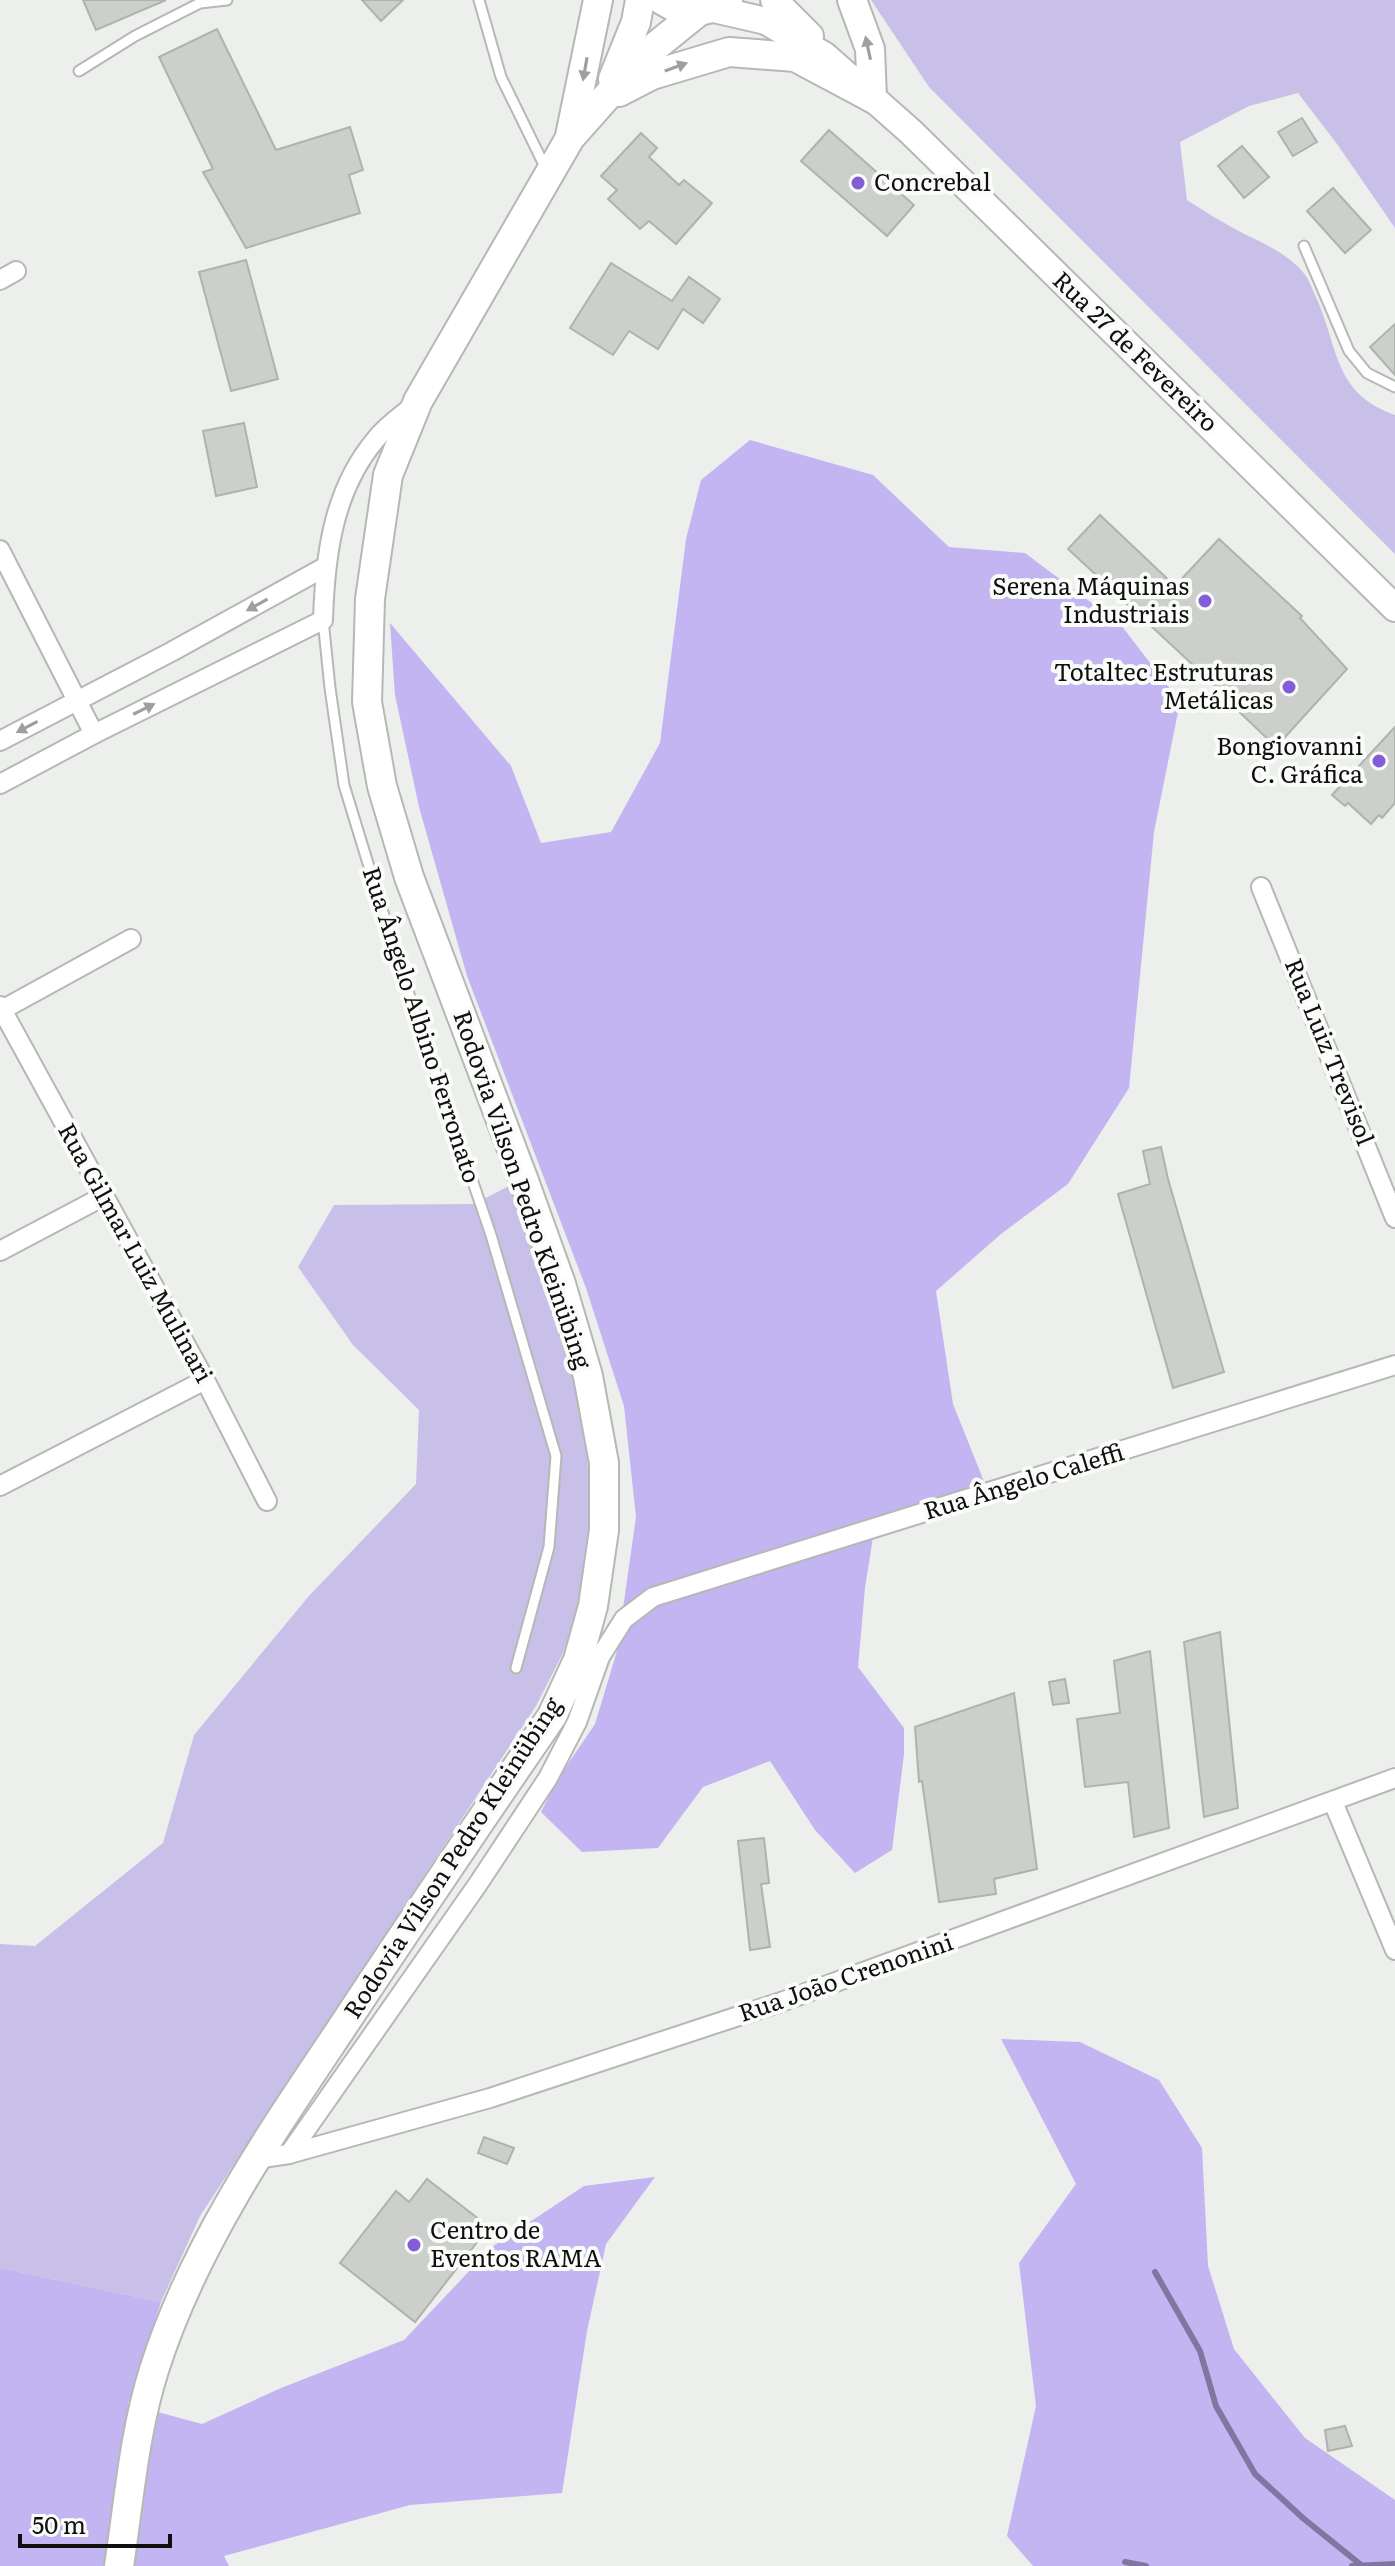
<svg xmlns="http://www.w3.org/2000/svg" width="1395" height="2566" font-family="Literata,serif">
  <rect width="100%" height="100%" fill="#ecefec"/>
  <g fill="#c8c0e8">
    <path d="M871,0H1395V228L1337,144L1298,93L1249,106L1180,142L1187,200C1203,210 1218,220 1235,229C1259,242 1283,250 1302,271C1308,277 1311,286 1314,293C1339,343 1331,393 1395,415V554L929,87Z"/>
    <polygon points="511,1185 575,1373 586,1437 591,1520 579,1608 563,1653 536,1706 200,2216 161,2302 0,2268 0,1944 35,1946 163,1843 194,1735 308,1597 416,1484 419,1410 353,1345 298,1267 334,1205 474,1204"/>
  </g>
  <g fill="#c2b5f2">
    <polygon points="750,440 873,475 949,547 1025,553 1121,625 1180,702 1154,832 1129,1088 1068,1184 1001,1234 936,1291 953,1404 985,1484 876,1518 865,1588 858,1667 904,1728 904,1754 892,1850 855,1873 815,1830 770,1761 703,1787 658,1848 582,1852 541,1812 557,1780 595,1724 617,1651 636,1517 624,1406 586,1288 467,976 419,807 395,695 390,623 511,766 541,843 611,832 660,743 686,539 701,480"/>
    <polygon points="1001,2039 1080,2042 1159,2080 1202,2148 1208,2266 1234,2349 1305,2438 1395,2500 1395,2566 1033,2566 1007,2536 1036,2406 1019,2263 1076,2184"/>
    <polygon points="655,2177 606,2244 587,2331 562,2493 410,2505 224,2556 229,2566 0,2566 0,2268 161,2302 128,2404 202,2424 281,2388 404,2340 492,2247 584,2186"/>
  </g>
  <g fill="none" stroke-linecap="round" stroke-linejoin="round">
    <g stroke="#7f77a0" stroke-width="6">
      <polyline points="1155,2272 1200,2351 1216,2406 1255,2474 1304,2519 1360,2564"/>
      <polyline points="1125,2562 1146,2566"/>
      <polyline points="1352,2566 1395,2564"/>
    </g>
  </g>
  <g fill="#cccfcc" stroke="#b0b2b0" stroke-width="2">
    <polygon points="83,0 166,0 96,30"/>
    <polygon points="362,0 403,0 381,21"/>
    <polygon points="217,29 276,150 350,127 363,170 349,175 360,213 246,248 203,172 213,169 159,57"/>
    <polygon points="1302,118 1317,142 1293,156 1278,132"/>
    <polygon points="829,130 914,205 887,236 801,161"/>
    <polygon points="641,133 657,148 649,157 679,185 684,180 712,203 676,244 649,221 640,229 608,199 617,190 601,176"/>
    <polygon points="1242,146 1269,177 1244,198 1218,166"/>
    <polygon points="1333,188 1371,230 1345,253 1307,211"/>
    <polygon points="246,260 278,379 231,391 199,272"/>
    <polygon points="611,263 672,301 689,277 720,299 703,323 683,309 658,349 629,331 613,355 570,328"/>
    <polygon points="1395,324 1395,375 1370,347"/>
    <polygon points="244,423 257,487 216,496 203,431"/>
    <polygon points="1100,515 1175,586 1219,539 1302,616 1300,618 1347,669 1276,747 1232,705 1234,703 1068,549"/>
    <polygon points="1395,727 1395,803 1382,818 1379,815 1371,824 1348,803 1345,806 1332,795"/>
    <polygon points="1161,1147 1168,1179 1224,1372 1173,1388 1118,1194 1150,1184 1143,1151"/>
    <polygon points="1220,1632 1238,1808 1204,1817 1184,1642"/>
    <polygon points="1150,1651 1169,1828 1134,1837 1128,1782 1085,1787 1077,1719 1120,1713 1114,1661"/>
    <polygon points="1065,1679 1069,1703 1053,1705 1049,1682"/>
    <polygon points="1014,1693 1037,1869 994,1879 996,1894 939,1902 922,1781 919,1782 915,1727"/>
    <polygon points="764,1838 769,1883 761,1884 770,1947 750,1950 738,1841"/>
    <polygon points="484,2137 514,2148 507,2164 478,2153"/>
    <polygon points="427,2179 489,2227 415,2322 340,2263 396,2191 409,2202"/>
    <polygon points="1345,2426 1352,2446 1328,2451 1325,2430"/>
  </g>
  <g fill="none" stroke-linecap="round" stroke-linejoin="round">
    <g stroke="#b5b8b5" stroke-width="13">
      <g id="service">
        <polyline points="479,0 501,77 547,171"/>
        <polyline points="79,71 135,36 200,3 227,0"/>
        <polyline points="1304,246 1349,351 1367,373 1395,387"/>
        <polyline points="323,620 330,688 344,785 400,968 491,1235 556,1456 549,1547 516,1668"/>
      </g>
    </g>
    <g stroke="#b5b8b5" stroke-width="22">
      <g id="minor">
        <polyline points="0,280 16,271"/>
        <polyline points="0,550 94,734"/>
        <polyline points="0,741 171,652 325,567"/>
        <path d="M0,784L94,734L323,620C325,555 333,490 376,439C386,426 401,416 413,406"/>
        <polyline points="1261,887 1395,1218"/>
        <polyline points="0,1006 205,1380 267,1501"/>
        <polyline points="0,1011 131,939"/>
        <polyline points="0,1251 104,1196"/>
        <polyline points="0,1486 205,1380"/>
        <polyline points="1333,1802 1395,1950"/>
        <polyline points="289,2154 478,1884 548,1778 577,1722 600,1657 624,1619 653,1597 1395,1365"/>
        <polyline points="256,2159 289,2154 490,2098 781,2002 1395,1778"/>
      </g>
    </g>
    <g stroke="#b5b8b5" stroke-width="30">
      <g id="secondary">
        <polyline points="774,0 810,36"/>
        <polyline points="714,9 766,21 825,56 911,132 1395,608"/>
      </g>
    </g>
    <g stroke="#b5b8b5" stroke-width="32">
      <g id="primary">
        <path d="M662,0C685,15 705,14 728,0"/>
        <polyline points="852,0 870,49 872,98"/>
        <polyline points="613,79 636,22 640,0"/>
        <polyline points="619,92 652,75 729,52 795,57 872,98"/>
        <polyline points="570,136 598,0"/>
        <path d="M119,2566C129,2501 134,2433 154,2370C193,2247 268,2138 339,2032C409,1926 480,1821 552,1716L578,1660L593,1606L604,1530V1463L588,1376L561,1284L524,1181L409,877L382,786L367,702L370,599L388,475L418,401L570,138L641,58L698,12"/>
      </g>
    </g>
    <use href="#service" stroke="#fff" stroke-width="9"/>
    <use href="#minor" stroke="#fff" stroke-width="18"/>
    <use href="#secondary" stroke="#fff" stroke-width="26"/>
    <use href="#primary" stroke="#fff" stroke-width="28"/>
  </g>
  <defs><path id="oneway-solid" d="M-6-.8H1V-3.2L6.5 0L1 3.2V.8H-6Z" transform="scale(2)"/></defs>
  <g fill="#9f9f9f">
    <use href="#oneway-solid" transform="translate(868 48) rotate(-102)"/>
    <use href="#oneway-solid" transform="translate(676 67) rotate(-20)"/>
    <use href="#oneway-solid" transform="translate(585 69) rotate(100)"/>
    <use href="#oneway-solid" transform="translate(257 605) rotate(151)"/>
    <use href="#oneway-solid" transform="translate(144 709) rotate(-26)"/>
    <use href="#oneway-solid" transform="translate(27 727) rotate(152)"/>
  </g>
  <g fill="#835dd7" stroke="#fafcf9" stroke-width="3">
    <circle cx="858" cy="183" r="8"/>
    <circle cx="1205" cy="601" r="8"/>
    <circle cx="1289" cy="687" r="8"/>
    <circle cx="1379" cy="761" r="8"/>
    <circle cx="414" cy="2245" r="8"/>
  </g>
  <g text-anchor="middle" stroke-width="8" stroke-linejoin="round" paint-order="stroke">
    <g font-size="24" fill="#0e0f0e" stroke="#fafcf9" text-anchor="end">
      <text x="874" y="191" text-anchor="start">Concrebal</text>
      <text x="1189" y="595">Serena Máquinas<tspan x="1189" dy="28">Industriais</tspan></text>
      <text x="1273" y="681">Totaltec Estruturas<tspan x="1273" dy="28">Metálicas</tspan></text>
      <text x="1363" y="755">Bongiovanni<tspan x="1363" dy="28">C. Gráfica</tspan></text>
      <text x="430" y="2239" text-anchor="start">Centro de<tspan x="430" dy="28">Eventos RAMA</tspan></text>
    </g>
    <g font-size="24" fill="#0e0f0e" stroke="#fafcf9">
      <text transform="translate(1135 352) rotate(44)" y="8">Rua 27 de Fevereiro</text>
      <text transform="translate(421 1025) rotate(72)" y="8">Rua Ângelo Albino Ferronato</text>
      <text transform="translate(1329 1052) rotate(68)" y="8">Rua Luiz Trevisol</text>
      <text transform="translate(522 1190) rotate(71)" y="8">Rodovia Vilson Pedro Kleinübing</text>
      <text transform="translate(135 1253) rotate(61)" y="8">Rua Gilmar Luiz Mulinari</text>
      <text transform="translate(1024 1482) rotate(-17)" y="8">Rua Ângelo Caleffi</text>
      <text transform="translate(453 1858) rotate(-57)" y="8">Rodovia Vilson Pedro Kleinübing</text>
      <text transform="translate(846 1978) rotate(-19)" y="8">Rua João Crenonini</text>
    </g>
  </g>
  <path d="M20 2534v12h150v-12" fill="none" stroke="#0e0f0e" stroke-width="4"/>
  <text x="32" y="2534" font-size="24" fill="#0e0f0e" stroke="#fafcf9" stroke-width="6" paint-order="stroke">50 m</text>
</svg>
